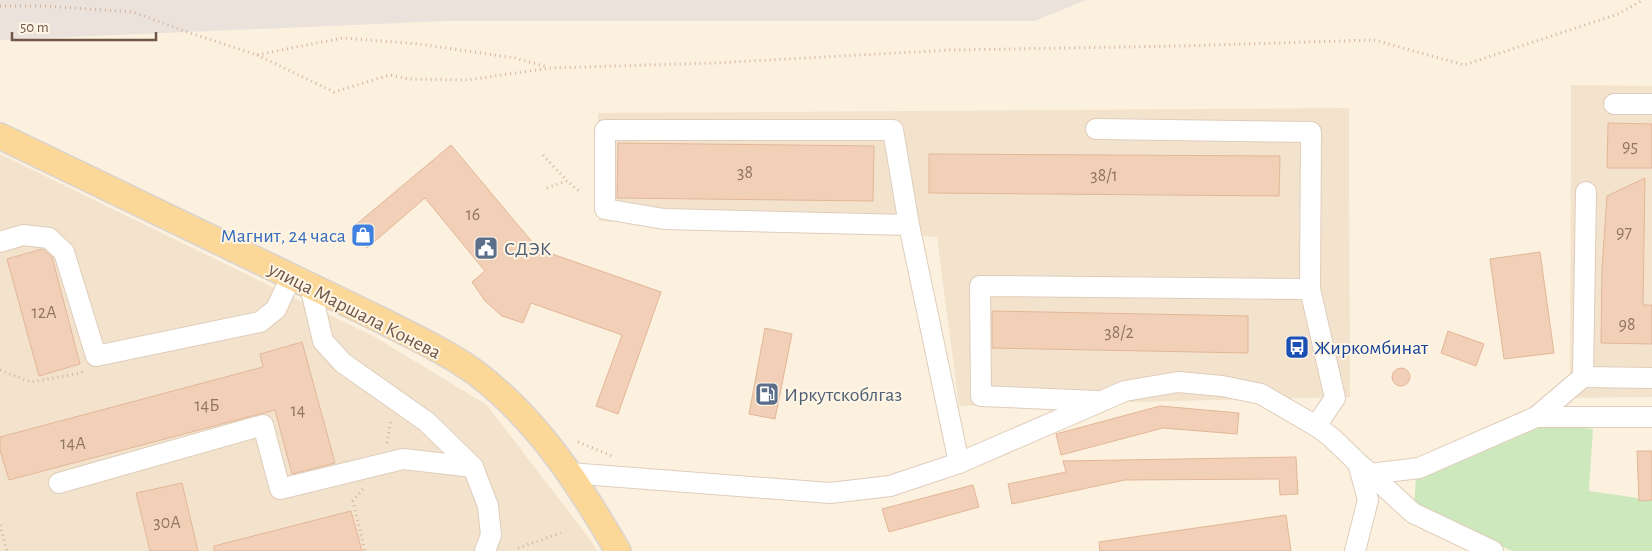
<svg xmlns="http://www.w3.org/2000/svg" width="1652" height="551" font-family="'Alegreya Sans',sans-serif">
  <rect width="100%" height="100%" fill="#fcf1df"/>
  <g fill="#f3e3cd">
    <polygon points="1571,85 1652,86 1652,397 1570,398"/>
    <polygon points="1349,108 1350,397 959,406 937,237 599,221 598,113"/>
    <polygon points="0,154 375,337 487,405 592,542 597,551 0,551"/>
  </g>
  <polygon fill="#eae2db" points="0,0 1086,0 1035,21 446,21 0,40"/>
  <polygon fill="#cee8be" points="1535,422 1593,429 1589,491 1652,500 1652,551 1512,551 1414,507 1416,475"/>
  <g fill="#f1d0b7" stroke="#e3b697">
    <polygon points="1608,123 1652,124 1652,168 1607,168"/>
    <polygon points="618,143 874,146 873,201 617,198"/>
    <polygon points="451,145 538,249 661,292 618,414 596,406 622,335 531,303 523,323 502,316 485,301 472,282 485,271 425,198 367,248 352,228"/>
    <polygon points="929,154 1280,156 1279,196 929,193"/>
    <polygon points="1645,178 1643,305 1652,305 1652,344 1601,343 1602,269 1607,196"/>
    <polygon points="42,249 52,257 80,364 39,376 7,259"/>
    <polygon points="1540,252 1554,353 1504,359 1490,259"/>
    <polygon points="992,311 1248,316 1248,353 992,348"/>
    <polygon points="765,328 792,334 775,419 749,414"/>
    <polygon points="1448,331 1484,344 1476,366 1441,353"/>
    <polygon points="302,342 335,463 292,474 275,410 9,480 0,450 0,437 263,367 260,354"/>
    <circle cx="1401" cy="377" r="9"/>
    <polygon points="1160,406 1239,413 1237,434 1163,428 1061,455 1056,434"/>
    <polygon points="1637,451 1652,451 1652,500 1639,501"/>
    <polygon points="1296,457 1298,494 1280,495 1279,479 1125,480 1012,504 1008,484 1066,472 1063,461"/>
    <polygon points="182,483 198,551 150,551 136,493"/>
    <polygon points="973,485 979,507 889,532 882,509"/>
    <polygon points="351,511 362,551 214,551 214,546"/>
    <polygon points="1286,515 1291,551 1100,551 1099,542"/>
  </g>
  <g fill="none" stroke-linecap="round" stroke-linejoin="round">
    <g stroke="#dfcdbb" stroke-width="22">
      <g id="minor">
        <polyline points="1614,104 1652,104"/>
        <polyline points="1096,129 1311,132 1310,289"/>
        <polyline points="909,225 664,219 605,209 605,130 893,130 909,225 959,463"/>
        <polyline points="0,242 23,235 49,238 64,252 96,356 260,322 276,309 291,277"/>
        <polyline points="310,286 323,341 343,363 427,422 473,467 488,506 491,535 485,551"/>
        <polyline points="1583,377 1652,378"/>
        <polyline points="1097,401 981,396 980,286 1310,289 1335,398 1316,426"/>
        <polyline points="1536,417 1583,377 1586,192"/>
        <polyline points="1363,467 1413,513 1493,551"/>
        <polyline points="569,473 830,493 890,486 959,463 1125,391 1178,382 1222,386 1261,394 1316,426 1331,437 1358,463 1368,500 1355,551"/>
        <polyline points="1370,474 1419,468 1536,417 1652,417"/>
        <polyline points="59,483 263,425 280,489 403,459 473,467"/>
      </g>
    </g>
    <g stroke="#dad3cf" stroke-width="28">
      <path id="major" d="M0,136L383,321C414,337 447,352 476,373C538,420 579,484 618,551"/>
    </g>
    <g stroke="#d5b39b" stroke-width="3" stroke-dasharray="1 4" stroke-linecap="butt">
      <polyline points="0,6 44,6 133,12 187,32 257,55 342,38 419,44 515,58 547,67"/>
      <polyline points="257,55 334,92 390,75 408,79 468,80 550,68 714,63 951,50 1181,46 1374,40 1464,65 1618,14 1643,0"/>
      <polyline points="543,155 567,181"/>
      <polyline points="547,188 567,181 580,192"/>
      <polyline points="0,370 31,382 81,373 85,369"/>
      <polyline points="578,442 612,456"/>
      <polyline points="387,443 391,419"/>
      <polyline points="363,489 353,501 365,551"/>
      <polyline points="0,525 7,551"/>
      <polyline points="518,548 561,533"/>
    </g>
    <use href="#minor" stroke="#fff" stroke-width="20"/>
    <use href="#major" stroke="#fbd897" stroke-width="25"/>
  </g>
  <defs>
    <g id="shop-square" transform="scale(1.25)"><rect x="-9" y="-9" width="18" height="18" rx="4" fill="#3f7fe0" stroke="#fff5e5"/><path d="M-5-2.5h2.3a2.7 3.5 0 0 1 5.4 0H5L5.5 6h-11ZM-1.5-2.5h3a1.5 2.3 0 0 0-3 0Z" fill="#fff"/></g>
    <g id="civic-square" transform="scale(1.25)"><rect x="-9" y="-9" width="18" height="18" rx="4" fill="#5c6f8a" stroke="#fff5e5"/><path d="M-.6-6.5H3V-4.5H.6V-3L4-1V1h2V6H-6V1h2V-1L-.6-3ZM-1.2 2.5V6h2.4V2.5Z" fill="#fff"/></g>
    <g id="bus-square" transform="scale(1.25)"><rect x="-9" y="-9" width="18" height="18" rx="4" fill="#1a4fb4" stroke="#fff5e5"/><path d="M-5-6H5V4H4V6H2V4H-2V6H-4V4H-5ZM-3.5-4V0h7V-4ZM-3.5 1.2v1.5H-2V1.2ZM2 1.2v1.5H3.5V1.2Z" fill="#fff"/></g>
    <g id="fuel-square" transform="scale(1.25)"><rect x="-9" y="-9" width="18" height="18" rx="4" fill="#5c6f8a" stroke="#fff5e5"/><path d="M-5.5-6h7V0h2V4h1.3V-2.5L3-4.5l.8-.8L6-3V5H2.5V1h-1V6h-7ZM-4.2-4.7v3.2H.2V-4.7Z" fill="#fff"/></g>
  </defs>
  <g fill-rule="evenodd">
    <use href="#shop-square" x="363" y="235"/>
    <use href="#civic-square" x="486" y="248"/>
    <use href="#bus-square" x="1297" y="347"/>
    <use href="#fuel-square" x="767" y="394"/>
  </g>
  <g text-anchor="middle" stroke-width="4" stroke-linejoin="round" paint-order="stroke">
    <g font-size="18" fill="#917563">
      <text x="1630" y="152">95</text>
      <text x="745" y="178">38</text>
      <text x="1104" y="181">38/1</text>
      <text x="473" y="220">16</text>
      <text x="1624" y="238">97</text>
      <text x="44" y="318">12А</text>
      <text x="1627" y="330">98</text>
      <text x="1119" y="338">38/2</text>
      <text x="207" y="411">14Б</text>
      <text x="298" y="416">14</text>
      <text x="73" y="449">14А</text>
      <text x="167" y="528">30А</text>
    </g>
    <g font-size="20" fill="#366cbe" stroke="#fff5e5" text-anchor="end">
      <text x="346" y="242">Магнит, 24 часа</text>
    </g>
    <g font-size="20" fill="#4e5e75" stroke="#fff5e5" text-anchor="start">
      <text x="504" y="255">СДЭК</text>
      <text x="784" y="401">Иркутскоблгаз</text>
    </g>
    <g font-size="20" fill="#715747" stroke="#fff5e5">
      <text transform="translate(355 310) rotate(27)" y="7">улица Маршала Конева</text>
    </g>
    <g font-size="20" fill="#164399" stroke="#fff5e5" text-anchor="start">
      <text x="1314" y="354">Жиркомбинат</text>
    </g>
  </g>
  <path d="M12 32v8h144v-8" fill="none" stroke="#715747" stroke-width="2.5"/>
  <text x="20" y="32" font-size="15" fill="#715747" stroke="#fff5e5" stroke-width="4" paint-order="stroke">50 m</text>
</svg>
